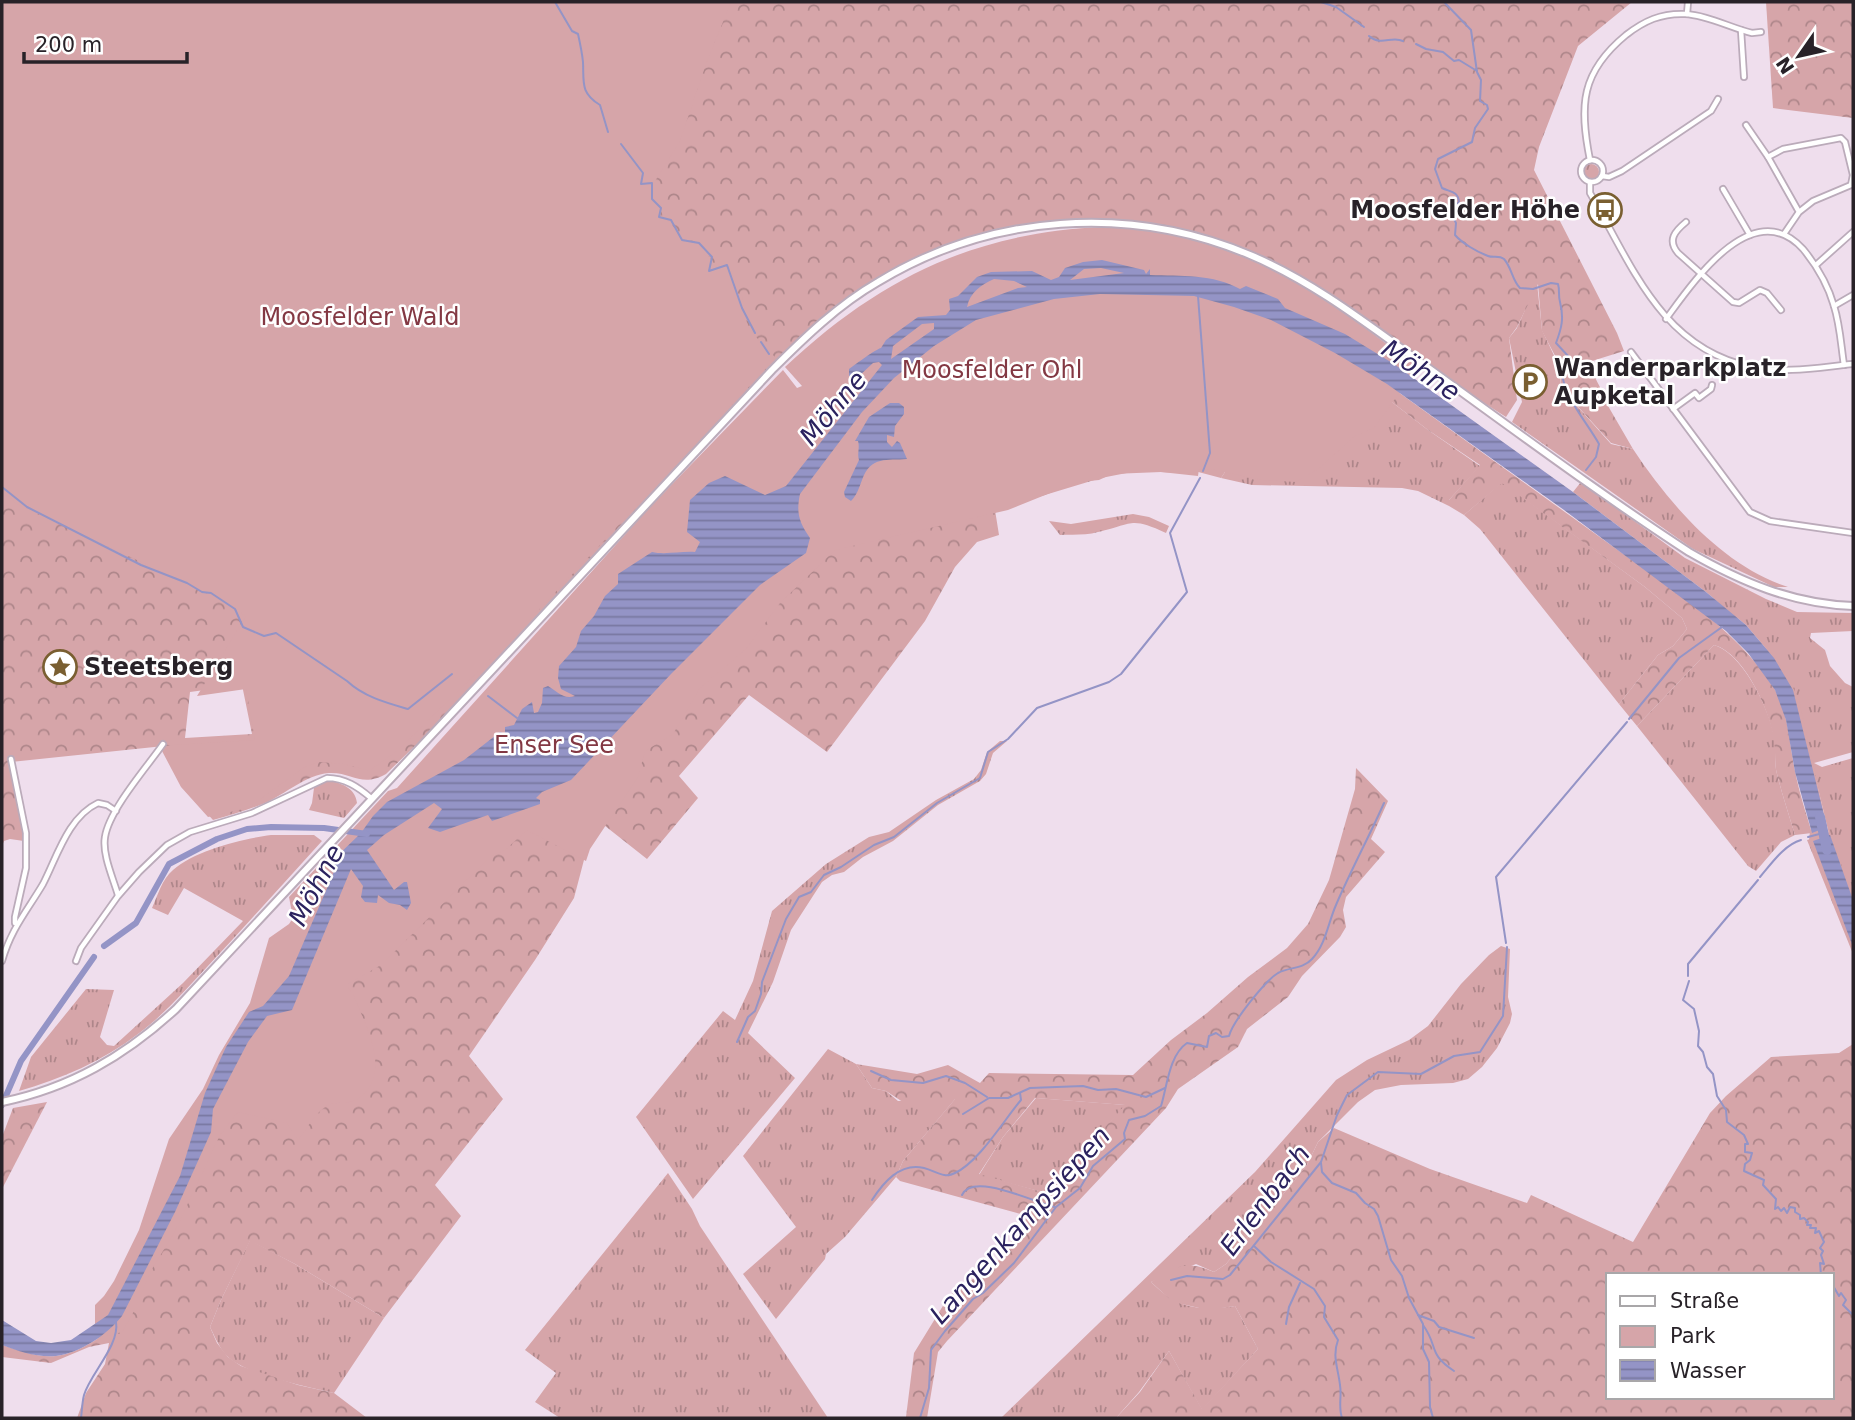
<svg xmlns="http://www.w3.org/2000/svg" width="1855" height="1420" font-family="'DejaVu Sans',sans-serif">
  <defs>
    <pattern id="grass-tufts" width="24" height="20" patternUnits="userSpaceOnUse" patternTransform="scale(1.75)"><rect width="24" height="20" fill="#d6a5a9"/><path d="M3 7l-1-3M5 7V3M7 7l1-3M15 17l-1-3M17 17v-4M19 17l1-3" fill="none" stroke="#ae868a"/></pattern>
    <pattern id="forest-crowns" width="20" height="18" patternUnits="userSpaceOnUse" patternTransform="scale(1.75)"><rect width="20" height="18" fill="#d6a5a9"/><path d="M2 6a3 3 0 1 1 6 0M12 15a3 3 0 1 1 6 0" fill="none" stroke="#ae868a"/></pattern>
    <pattern id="water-rules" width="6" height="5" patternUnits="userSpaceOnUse" patternTransform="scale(1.75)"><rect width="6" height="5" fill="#9494c6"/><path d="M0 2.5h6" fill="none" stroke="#7978a1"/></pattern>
  </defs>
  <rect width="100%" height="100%" fill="#efdeed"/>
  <g fill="url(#grass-tufts)">
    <circle cx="1591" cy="172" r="8"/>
    <path d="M1537,283L1542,330L1559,366L1561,388L1611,444L1633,449C1670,505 1723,566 1788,587H1774L1693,549L1512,422L1522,402L1509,338L1517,328Z"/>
    <polygon points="1357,375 1428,430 1480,466 1449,500 1449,506 1418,491 1402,488 1252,485 1221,478 1225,472"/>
    <polygon points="1502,482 1645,587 1682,618 1687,629 1673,646 1658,655 1619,704 1480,529 1464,515"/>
    <polygon points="1581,482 1685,558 1766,599 1797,612 1853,613 1853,631 1811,633 1810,638 1825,650 1830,666 1845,683 1853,687 1853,752 1814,763 1822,767 1853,758 1853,954 1807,840 1829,834 1812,763 1774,658 1746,625 1706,592 1573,492"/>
    <path d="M1133,514L1149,517L1169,526L1166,533C1130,516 1133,524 1098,532C1086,536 1072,534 1060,535L1049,521L1071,524Z"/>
    <path d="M1714,645C1744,654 1771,712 1775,741C1776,752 1774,763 1777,774C1782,794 1789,815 1795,835L1781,842L1756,871L1748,866L1637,726Z"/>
    <polygon points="1000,741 1007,741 993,753 986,774 980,781 938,805 893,841 863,857 844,872 832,875 822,882 791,930 773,982 748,1033 795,1078 693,1199 636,1117 723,1011 735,1020 753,981 772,911 826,864 869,837 889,832 936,800 974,779 981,770 987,752"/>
    <path d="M332,781C344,784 356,790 357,803L344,818L309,810L312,803L314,788L324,782Z"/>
    <path d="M271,835H314L322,841C284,883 246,925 207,967C185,990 164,1015 138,1034C103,1061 61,1079 19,1091L31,1057L86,989L114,990L100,1037L107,1045L114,1046L183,983L243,921L184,888L168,915L152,908C158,895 162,879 173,870C196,850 242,839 271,835Z"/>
    <path d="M1501,946L1510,949L1508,997L1512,1014L1510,1023L1497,1048L1482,1067L1468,1079L1453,1083L1401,1085L1375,1090L1358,1102L1318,1142L1307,1165L1226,1264L1214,1272L1196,1264L1151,1282C1178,1309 1198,1311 1235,1306L1258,1349L1202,1410L1169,1351L1139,1392L1116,1418H1001L1255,1172L1336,1080L1367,1060L1409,1040L1428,1026L1461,984L1489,955Z"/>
    <polygon points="828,1049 856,1064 872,1088 886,1091 898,1101 956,1098 903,1161 896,1177 845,1237 826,1254 825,1259 776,1319 743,1274 796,1227 743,1156"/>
    <polygon points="1036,1098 1126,1105 1046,1193 979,1175 1003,1137"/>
    <polygon points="668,1173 692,1209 700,1226 828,1418 560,1418 535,1402 556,1373 525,1350"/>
    <path d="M250,1240L295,1264L384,1318L334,1393C308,1387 243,1374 226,1355C219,1347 215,1337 210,1327L221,1300Z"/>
  </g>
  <g fill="url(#forest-crowns)" fill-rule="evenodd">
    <path d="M2,2H1632L1578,46L1539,147L1534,170L1617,333L1624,351L1592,361C1590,376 1602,385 1604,399L1633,449L1611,443L1561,388L1560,365L1542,331L1538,284L1517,327L1509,338L1517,400L1506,417L1423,364L1329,297L1273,265L1181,233L1072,222L962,243L877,282L792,350L486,677L386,774C361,788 353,772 329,773C305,775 286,794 265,803C248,810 230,815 213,820L182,786L164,746L11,762L24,841L10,839L4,841L2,846ZM242,685L252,734L185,738L190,692Z"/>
    <polygon points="1766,2 1853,2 1853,118 1773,108"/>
    <path d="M1100,294C1131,294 1166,291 1197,297C1266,311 1327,348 1387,384L1697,607C1726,631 1754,656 1774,688C1789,713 1789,743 1795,771C1799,792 1806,813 1812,833L1795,835C1789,815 1782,794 1777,774C1774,763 1776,752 1774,741C1771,712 1744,653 1714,645L1637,726L1619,704L1658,655L1673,646L1687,629L1682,618L1645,587L1502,483L1464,515L1449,506V500L1480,465L1428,430L1357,375L1280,335L1214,463L1225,472L1221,478L1187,469L1183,473L1137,471L1101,478L995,510L999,535L977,542L955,567L925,621L827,752L749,695L679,776L698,798L647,859L595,818L574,898L535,960L469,1056L503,1099L435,1185L461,1216L384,1318L295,1264L250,1241L221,1300L210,1327L217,1343L228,1357L241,1366L298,1385L334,1393L367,1418H77L86,1393L105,1364L109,1343L89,1347L51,1363L2,1357V1345C19,1350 38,1358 56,1356C80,1353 107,1335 122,1316L175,1212L211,1132L213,1109L248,1042L267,1015L292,1009L351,869L363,886L362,897L365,902L376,903L377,895L389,903L400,905L407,910L411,903L407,882H404L395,890L367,850L384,835L434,802L442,808L428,828L440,832L488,815L492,821L539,804L540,800L536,798L542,792L571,780L671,674L760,585L806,553L810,538C799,522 796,513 799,494C843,436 884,379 946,339C957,332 967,323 979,319C1017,305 1059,298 1100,294ZM890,403H899L904,407V414L895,426L894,436L886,434L887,442L892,447L897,442L900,443L907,460H882L870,464L854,499H848L844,492L859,460L857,454L860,446L856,440L869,417Z"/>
    <path d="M1356,768L1388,801L1371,839L1385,852L1346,897L1343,910L1346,927L1340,937L1302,976L1288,997L1247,1029L1238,1047L1178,1089L1166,1108L947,1341L938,1352L927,1418L906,1417L914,1353L949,1296L998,1261L1028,1216L900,1181L896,1177L903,1161L955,1099L909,1106L886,1091L872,1088L856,1064L917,1074L948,1065L980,1083L989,1073L1133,1075L1171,1040L1207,1013L1248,977L1287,948L1308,924L1329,880L1355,789ZM1035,1098L1125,1105L1046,1193L979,1174L1003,1137Z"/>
    <path d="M1853,1044V1418H1116L1140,1392L1169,1351L1202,1409L1258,1349L1235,1306L1208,1310L1173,1302L1151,1282C1177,1267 1184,1259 1214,1272L1226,1264L1307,1165L1318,1142L1334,1128L1430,1169L1527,1203L1531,1195L1633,1242L1710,1113L1726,1096L1771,1057L1839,1053ZM1608,1275H1832V1397H1608Z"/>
    <polygon points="47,1102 2,1189 2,1137 13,1108"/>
  </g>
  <g fill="#d6a5a9">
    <path d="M2,2H731L706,64L680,141L652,186V198L661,209L660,217L671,222L676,233L683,241L699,243L705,255L711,257L708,270L728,264L735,281L736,292L742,296C744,305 745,313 747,323C749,332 769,350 776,358L516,634L397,751L369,771L344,764L319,762L303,768L248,808L208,817L181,787L162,751L166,746L173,745L255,740L246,689L197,696L246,616L209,593L204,594L186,583L15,503L2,486Z"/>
    <path d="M1104,227C1171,229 1235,247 1294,280C1337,304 1377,338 1418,367L1374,428L1355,436L1318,469L1296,482L1262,480L1215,470L1199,469L1198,476L1161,472L1112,474L1099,480L1079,482L1065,487L1008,510L835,550L780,603L745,650L700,688L673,734L645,751L638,777L590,849L586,861L527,830L505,850L491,856L381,965L346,985L353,994C365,1025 394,1073 358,1099C350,1104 339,1102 331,1104C317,1109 307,1129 298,1140L287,1123L238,1112L220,1135L174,1233L152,1269L132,1315L122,1332L95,1339V1305L104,1296L114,1281L139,1230L169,1139L203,1089L219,1055L250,1003L269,938L289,924L293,918L289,897L388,791L397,788L648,509L783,370L797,388L802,386L785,367C879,279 974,232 1104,227Z"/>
    <polygon points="1713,597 1731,611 1774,657 1788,677 1799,700 1827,828 1853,896 1853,952 1809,840 1810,831 1819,823 1796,718 1745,631"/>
  </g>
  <g fill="url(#water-rules)" fill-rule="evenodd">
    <path d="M1102,260L1144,270L1146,274L1150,269V275C1180,276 1214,274 1240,289L1246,286L1278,299L1285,308L1345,334L1394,364L1573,492L1706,592L1746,625L1774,658L1793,690L1827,827L1812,833L1795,772L1786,720L1775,690L1748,653L1726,631L1564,510L1387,384L1335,353L1271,320L1234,307L1194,296L1100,294L1054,299L976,320L934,346L894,378L862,412L800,494C796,513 799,522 810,538L806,553L760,585L671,674L571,780L542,792L536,798L540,800V804L492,821L488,815L440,832L428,828L442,809L434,803L384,835L367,850L394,890L404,882H407L411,903L407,910L400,905L389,903L378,895L377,903L365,902L361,897L363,886L351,869L292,1010L267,1016L248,1042L213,1109L211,1132L175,1212L122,1316C107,1335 80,1353 56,1356C38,1358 18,1351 2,1345V1320L36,1341L51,1343L71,1340L108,1315L180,1176L205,1093L226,1047L249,1012L263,1006L289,976L328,886L319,882L321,879L331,880L334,871L332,861L361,833L373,816L387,802L464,760L500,732L505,734V727L514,725L522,709L532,702L534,713L538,712L542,703L543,688L548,686C557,691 563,700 575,696L561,689L558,678L559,666L576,647L581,631L594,616L605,596L618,584V574L652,552C665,555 681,551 695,552L700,542L687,532L690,500L709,483L725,476L765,495L786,486L882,365L879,362L873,363L858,377L849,376V369C856,364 876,349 881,348L886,340L918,317L946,315L950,310L949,299L958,296L977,277L991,272L1032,271L1051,280L1059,277L1065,268L1083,262ZM1101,268L1124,273L1070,280L1084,269ZM994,279L1014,281L1027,287L1018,288L967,307C970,292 981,285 994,279ZM934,323V329L891,359L893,346L922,324Z"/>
    <path d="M890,403H899L904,407V414L895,426L894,437L887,435V442L892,447L897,441L900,443L907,459C887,461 871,455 862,480C859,488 857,495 851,501L845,497L844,492L859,460C857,453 860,448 858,441H855L869,417Z"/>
    <polygon points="1830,835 1853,900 1853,947 1813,841"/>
  </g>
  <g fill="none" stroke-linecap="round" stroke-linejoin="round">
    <g stroke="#9494c6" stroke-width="2">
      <path d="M555,2L572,31L578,34C580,43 582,52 583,62C584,82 580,93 600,105L608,132"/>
      <polyline points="1321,2 1336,7 1364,27"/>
      <path d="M1444,2L1471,30L1477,72L1481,80L1480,101L1487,105L1488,109L1475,128L1472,142L1438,159L1435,169L1442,188C1450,192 1458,191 1459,202L1450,211L1456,223L1455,235C1462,243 1477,252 1488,256C1493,258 1499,255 1504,259C1512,268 1512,280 1520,288L1533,289L1551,283L1558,284C1560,290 1558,296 1560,302C1564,318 1562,327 1556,343L1569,357L1568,361L1562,367C1560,393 1587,422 1599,444L1596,457L1586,470"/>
      <path d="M1369,36C1382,47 1391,35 1403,41"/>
      <polyline points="1416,44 1426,49 1443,52 1454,61 1459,60 1477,71"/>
      <polyline points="621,144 643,173 641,184 652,183 652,199 661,208 659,217 671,220 682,240 699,243 712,257 709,271 727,265 742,308 755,333"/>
      <polyline points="1198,296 1210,453 1203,471"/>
      <polyline points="761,342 769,354"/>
      <path d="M2,487L27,507L141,565L187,583L202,592L211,593L235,609L243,627L264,636L276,633L347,681C364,697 387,703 408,709L452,674"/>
      <polyline points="488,696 517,718"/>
      <polyline points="1629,719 1679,658 1722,627"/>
      <polyline points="1808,837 1823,833"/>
      <path d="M1760,877C1772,863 1784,845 1801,840"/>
      <polyline points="1506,943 1496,877 1627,722"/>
      <polyline points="1688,976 1688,964 1758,880"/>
      <polyline points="1689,981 1683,1000 1694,1009 1699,1031 1698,1046 1703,1052 1707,1067 1713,1074 1717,1096 1726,1110 1727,1122 1744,1135 1748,1144 1745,1144 1745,1152 1752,1153 1750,1160 1745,1164 1744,1171 1764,1180 1763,1185 1776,1199 1775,1209 1778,1207 1781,1211 1784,1208 1787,1213 1790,1207 1795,1208 1795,1212 1800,1215 1800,1219 1804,1218 1808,1222 1807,1225 1811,1225 1810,1228 1816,1228 1815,1233 1819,1231 1824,1242 1820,1248 1823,1251 1821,1255 1824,1264 1820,1263 1821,1275"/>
      <polyline points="737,1042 748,1017 755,1011 761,994 762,982 786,919 799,897 811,892 824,875 841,867 874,845 894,837 937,803 980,778 988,752 1008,739 1037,708 1109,682 1121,674 1187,592 1170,533 1200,478"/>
      <polyline points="871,1071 891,1080 923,1083 946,1076 965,1083 987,1097"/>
      <polyline points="963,1114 989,1098 1008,1098 1030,1088 1083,1086 1098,1090 1116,1089 1146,1097 1165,1088"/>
      <polyline points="1321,1163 1322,1172 1332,1183 1356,1193 1365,1203 1374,1209 1378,1216 1391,1260 1402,1276 1409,1298 1423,1324 1423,1349 1429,1362 1430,1407 1433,1418"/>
      <path d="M962,1195C973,1171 1035,1203 1055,1207"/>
      <path d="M872,1200C883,1183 900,1162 924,1168C936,1171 944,1179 955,1173C979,1162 1004,1120 1021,1100L1020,1093"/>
      <path d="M1254,1246L1271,1262L1314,1289L1325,1306L1324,1317L1338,1340C1332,1356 1338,1368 1340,1385C1342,1397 1338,1406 1342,1418"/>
      <polyline points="1171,1280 1187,1276 1223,1279 1230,1275 1321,1162 1337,1115 1347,1095 1378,1072 1421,1074 1454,1056 1480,1052 1503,1016 1507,947"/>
      <polyline points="1832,1284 1839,1296 1841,1293 1846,1300 1843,1305 1853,1315"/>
      <polyline points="1418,1315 1434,1321 1439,1327 1474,1338"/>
      <polyline points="1286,1324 1289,1307 1300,1283"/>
      <path d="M1423,1325C1439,1347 1427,1353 1454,1371"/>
      <path d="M81,1418C82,1411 82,1403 84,1395C90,1374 120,1345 116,1322"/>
      <path d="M920,1418L929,1388L931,1350L945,1331L973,1299L983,1293L1014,1263L1056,1207L1080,1188L1093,1166L1125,1139L1124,1133L1129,1120L1145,1116L1161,1106C1167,1087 1169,1055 1187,1043L1207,1047L1209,1036L1216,1033L1222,1037L1229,1036C1233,1021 1265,981 1278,973C1289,967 1303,969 1312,959C1326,944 1328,923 1336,905C1351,870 1369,837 1384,803"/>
    </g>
    <g stroke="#9494c6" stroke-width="6">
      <polyline points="104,946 136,923 169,864 217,839 247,829 271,827 324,828 367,834"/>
      <polyline points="2,1105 21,1061 94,957"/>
    </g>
    <polyline stroke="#9494c6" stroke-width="10" points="1820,817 1827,850"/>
    <g stroke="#bbabba" stroke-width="8">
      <g id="street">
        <polyline points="1687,14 1688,2"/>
        <polyline points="1741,30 1744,77"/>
        <polyline points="1746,125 1768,157"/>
        <circle cx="1592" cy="171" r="11"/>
        <path d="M1590,160C1579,105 1581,72 1626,35C1644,21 1661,13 1685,14C1707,15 1731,28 1752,33L1761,32"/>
        <polyline points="1602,176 1609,177 1622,171 1711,111 1718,99"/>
        <path d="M1590,183V193C1631,263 1661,349 1752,367C1784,374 1821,367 1853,364"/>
        <polyline points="1723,189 1750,235"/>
        <path d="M1686,222C1675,231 1667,240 1678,253L1733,302L1739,303L1760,290L1767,293L1781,310"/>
        <polyline points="1784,234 1799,212 1813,201 1851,185 1853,175 1845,142 1841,138 1783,149 1768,157 1799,212"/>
        <polyline points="1816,265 1853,232"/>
        <polyline points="1834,306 1853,295"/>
        <path d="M1666,319C1693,282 1753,194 1803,249C1817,266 1828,285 1834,306C1840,325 1841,345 1844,365"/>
        <polyline points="1631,352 1750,512 1770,521 1853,533"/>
        <polyline points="1673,409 1695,393 1699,398 1711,389 1712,385"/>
        <polyline points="11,759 26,833 26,868 15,917 15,923"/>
        <path d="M118,895C113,878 102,854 105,837C109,810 147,767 163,744"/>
        <path d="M2,961C11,929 27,911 43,884C57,857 68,817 98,803L107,805L116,811"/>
        <path d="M76,961L81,948L118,896L139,872L167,845L190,832L252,813L327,778C345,778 358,787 371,798"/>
      </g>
    </g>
    <g stroke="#bbabba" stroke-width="10">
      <path id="secondary" d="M2,1102C70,1088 125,1056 176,1009L772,370C804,338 838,305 878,282C990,214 1129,204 1250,255C1312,281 1366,323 1420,362C1509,426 1597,492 1689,552C1741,582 1793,604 1853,606"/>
    </g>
    <use href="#street" stroke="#fff" stroke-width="4.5"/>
    <use href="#secondary" stroke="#fff" stroke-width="6"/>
  </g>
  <defs>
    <g id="bus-ring" transform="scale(1.75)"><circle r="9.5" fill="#fff" stroke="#7a5f31" stroke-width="1.5"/><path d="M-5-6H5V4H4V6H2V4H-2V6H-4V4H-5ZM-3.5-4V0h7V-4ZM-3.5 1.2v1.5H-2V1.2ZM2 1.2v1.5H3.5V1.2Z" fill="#7a5f31"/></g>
    <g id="parking-ring" transform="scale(1.75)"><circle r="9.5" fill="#fff" stroke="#7a5f31" stroke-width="1.5"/><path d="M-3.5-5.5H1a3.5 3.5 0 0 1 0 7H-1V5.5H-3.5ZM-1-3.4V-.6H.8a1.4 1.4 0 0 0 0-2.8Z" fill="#7a5f31"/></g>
    <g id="sight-ring" transform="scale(1.75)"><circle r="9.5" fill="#fff" stroke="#7a5f31" stroke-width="1.5"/><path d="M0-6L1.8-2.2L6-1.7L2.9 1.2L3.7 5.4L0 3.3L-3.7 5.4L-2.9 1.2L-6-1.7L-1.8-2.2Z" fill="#7a5f31"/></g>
  </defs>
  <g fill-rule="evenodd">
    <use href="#bus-ring" x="1605" y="210"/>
    <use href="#parking-ring" x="1530" y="382"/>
    <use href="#sight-ring" x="60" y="667"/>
  </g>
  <g text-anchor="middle" stroke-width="5" stroke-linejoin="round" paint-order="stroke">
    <g font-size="24" font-weight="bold" fill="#282228" stroke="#fff" text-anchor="start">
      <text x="1580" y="218" text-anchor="end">Moosfelder Höhe</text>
      <text x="1554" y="376">Wanderparkplatz<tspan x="1554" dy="28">Aupketal</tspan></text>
      <text x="84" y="675">Steetsberg</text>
    </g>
    <g font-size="24" fill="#833843" stroke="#fff">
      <text x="360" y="325">Moosfelder Wald</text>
      <text x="992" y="378">Moosfelder Ohl</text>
      <text x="554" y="753">Enser See</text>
    </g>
    <g font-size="26" font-style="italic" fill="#2b225f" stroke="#fff">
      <text transform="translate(1421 370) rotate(34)" y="9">Möhne</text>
      <text transform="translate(833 408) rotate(-50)" y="9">Möhne</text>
      <text transform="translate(316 885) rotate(-62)" y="9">Möhne</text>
      <text transform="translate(1265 1200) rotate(-53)" y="9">Erlenbach</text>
      <text transform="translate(1020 1225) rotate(-48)" y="9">Langenkampsiepen</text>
    </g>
  </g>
  <rect width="1855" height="1420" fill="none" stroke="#282228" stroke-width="7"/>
  <rect x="1606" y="1273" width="228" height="126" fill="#ffffff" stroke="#a9a7a9" stroke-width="2"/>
  <rect x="1620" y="1296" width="35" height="10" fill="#ffffff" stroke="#a9a7a9" stroke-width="2"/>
  <text x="1670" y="1308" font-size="21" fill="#282228">Straße</text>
  <rect x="1620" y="1326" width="35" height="21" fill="#d6a5a9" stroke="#a9a7a9" stroke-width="2"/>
  <text x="1670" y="1343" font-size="21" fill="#282228">Park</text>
  <rect x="1620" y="1360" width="35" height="21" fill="url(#water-rules)" stroke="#a9a7a9" stroke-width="2"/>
  <text x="1670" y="1378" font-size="21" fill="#282228">Wasser</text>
  <g transform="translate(1799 56) rotate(236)" stroke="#ffffff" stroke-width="5" paint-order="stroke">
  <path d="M0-5L12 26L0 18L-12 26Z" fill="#282228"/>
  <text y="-10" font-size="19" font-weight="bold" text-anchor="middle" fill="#282228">N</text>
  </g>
  <path d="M24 52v10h163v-10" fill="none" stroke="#282228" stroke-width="3.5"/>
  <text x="35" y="52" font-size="21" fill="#282228" stroke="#ffffff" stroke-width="5" paint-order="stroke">200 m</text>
</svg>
